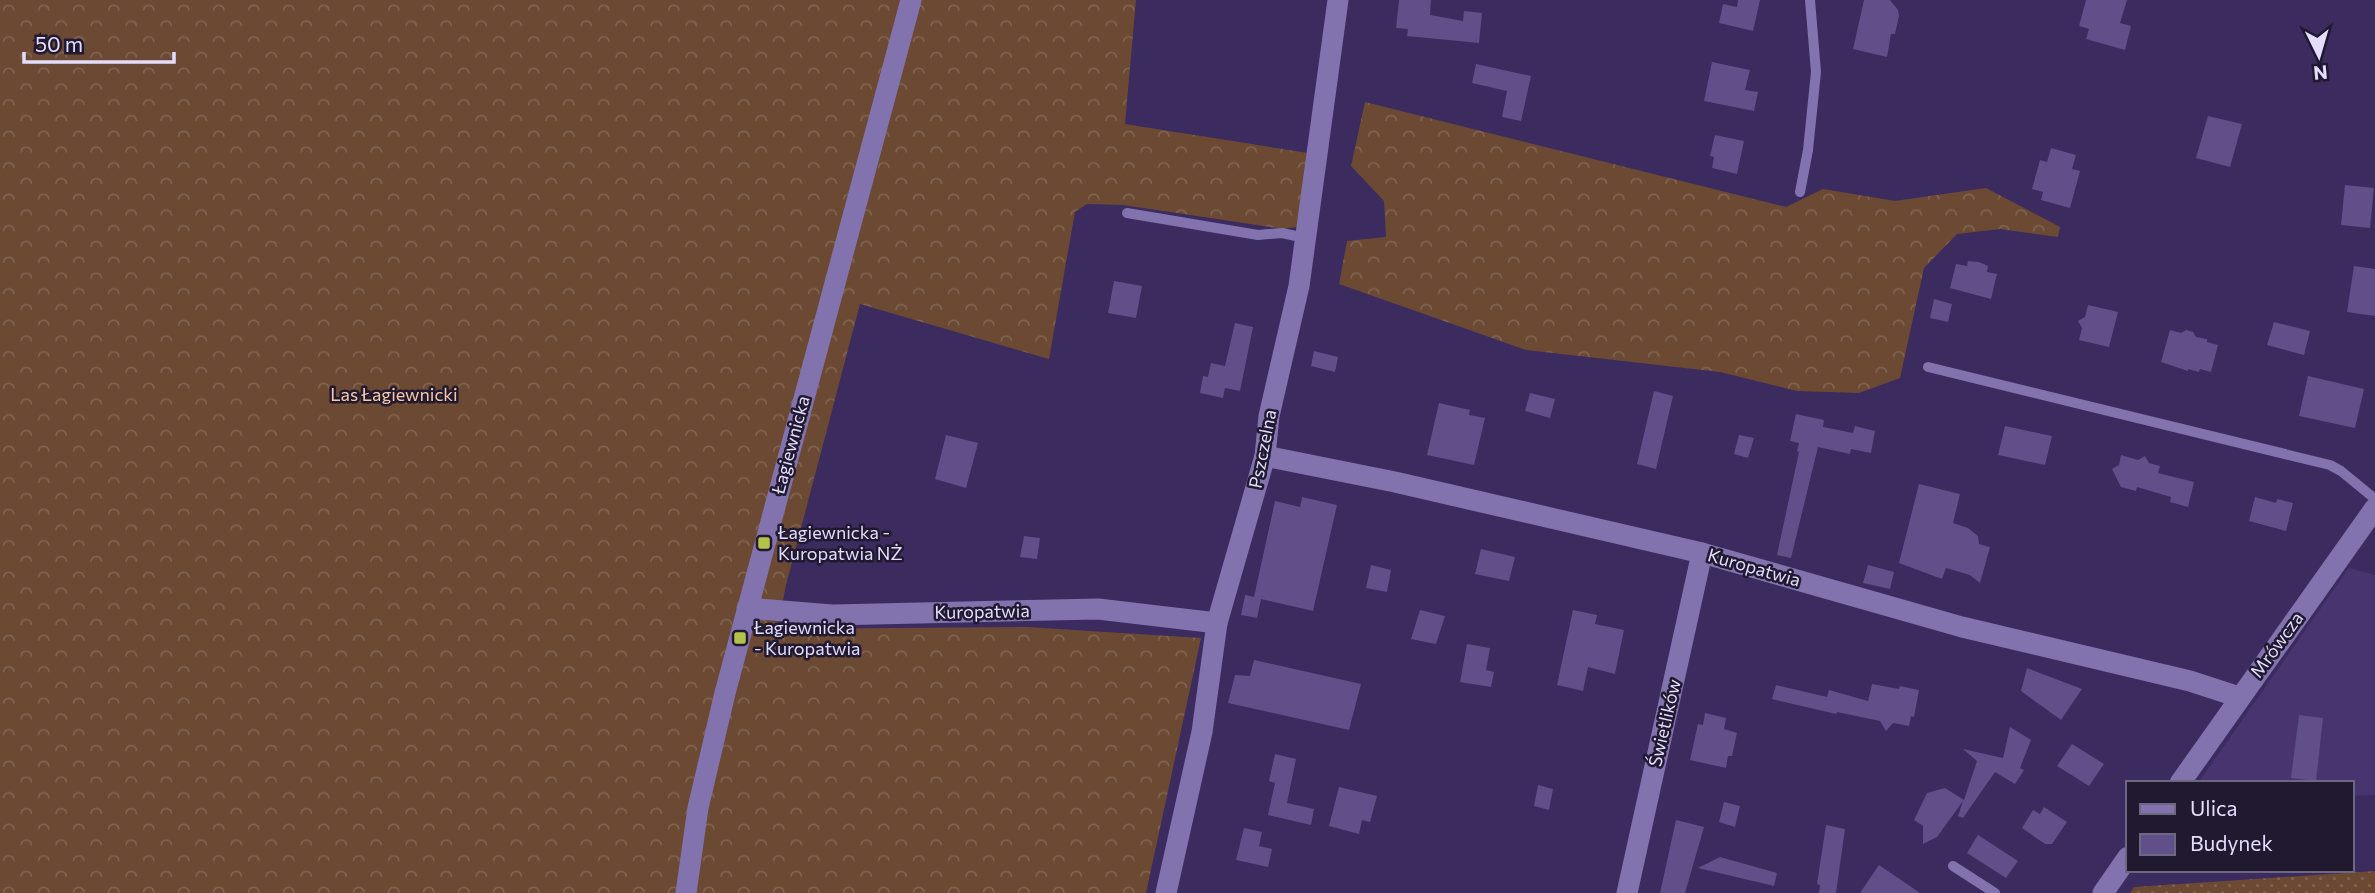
<svg xmlns="http://www.w3.org/2000/svg" width="2375" height="893" font-family="Commissioner,sans-serif">
  <defs>
    <pattern id="grass-dots" width="8" height="8" patternUnits="userSpaceOnUse" patternTransform="scale(1.75)"><rect width="8" height="8" fill="#6b4932"/><path d="M2 2h.1M6 6h.1" fill="none" stroke="#806351" stroke-width="1.8" stroke-linecap="round"/></pattern>
    <pattern id="forest-crowns" width="20" height="18" patternUnits="userSpaceOnUse" patternTransform="scale(1.75)"><rect width="20" height="18" fill="#6b4932"/><path d="M2 6a3 3 0 1 1 6 0M12 15a3 3 0 1 1 6 0" fill="none" stroke="#806351"/></pattern>
  </defs>
  <rect width="100%" height="100%" fill="#3b2b5f"/>
  <polygon fill="#48356f" points="2349,568 2375,575 2375,795 2352,796 2352,783 2198,783"/>
  <polygon fill="url(#grass-dots)" points="2375,871 2375,893 2130,893 2134,887"/>
  <g fill="url(#forest-crowns)">
    <polygon points="0,0 1136,0 1125,124 1308,153 1297,227 1283,229 1123,205 1087,204 1075,212 1049,359 860,304 786,585 777,629 1027,627 1201,638 1146,893 0,893"/>
    <polygon points="1365,102 1786,207 1823,189 1895,201 1986,188 2060,227 2058,237 2000,229 1957,234 1924,268 1900,378 1859,393 1797,391 1720,372 1526,350 1339,284 1347,241 1386,237 1384,201 1351,166"/>
  </g>
  <g fill="#604f89">
    <polygon points="1399,0 1431,0 1430,15 1463,21 1464,11 1482,13 1479,43 1407,36 1408,29 1396,28"/>
    <polygon points="1738,0 1760,0 1753,31 1719,23 1723,4 1737,7"/>
    <polygon points="1864,0 1890,0 1898,10 1899,16 1895,34 1891,34 1887,57 1853,49"/>
    <polygon points="2086,0 2127,0 2120,23 2131,26 2125,50 2086,39 2089,29 2079,26"/>
    <polygon points="1712,62 1750,70 1745,90 1758,92 1754,111 1704,101"/>
    <polygon points="1476,64 1531,76 1521,121 1502,117 1507,91 1472,83"/>
    <polygon points="2208,116 2242,124 2230,167 2196,158"/>
    <polygon points="1715,135 1744,141 1737,174 1712,168 1714,157 1710,156"/>
    <polygon points="2051,148 2076,155 2072,169 2080,171 2070,208 2041,200 2043,192 2032,189 2040,160 2047,162"/>
    <polygon points="2345,185 2374,188 2370,228 2341,225"/>
    <polygon points="1968,261 1979,262 1988,266 1987,272 1997,274 1991,299 1950,288 1956,264 1967,266"/>
    <polygon points="2354,266 2375,269 2375,316 2347,312"/>
    <polygon points="1114,281 1142,286 1136,318 1108,313"/>
    <polygon points="1934,299 1952,304 1948,322 1930,318"/>
    <polygon points="2088,305 2118,312 2109,347 2079,340 2082,328 2078,321 2085,317"/>
    <polygon points="2274,322 2310,331 2304,355 2267,345"/>
    <polygon points="1235,323 1253,327 1240,391 1225,388 1223,398 1200,393 1203,376 1208,377 1211,363 1225,366"/>
    <polygon points="2170,330 2181,333 2186,330 2193,332 2196,337 2207,339 2207,342 2218,345 2211,372 2200,369 2199,372 2188,369 2188,371 2161,362"/>
    <polygon points="1314,351 1338,357 1335,372 1311,366"/>
    <polygon points="2308,376 2364,389 2355,428 2299,416"/>
    <polygon points="1654,391 1673,396 1656,469 1637,464"/>
    <polygon points="1530,393 1555,399 1550,418 1525,411"/>
    <polygon points="1439,403 1470,410 1469,415 1485,418 1474,465 1427,455"/>
    <polygon points="1796,414 1824,420 1823,427 1853,433 1855,426 1875,431 1871,453 1851,449 1850,454 1818,447 1791,558 1777,555 1799,452 1797,451 1799,443 1790,441"/>
    <polygon points="2005,426 2052,436 2045,465 1998,455"/>
    <polygon points="946,435 978,443 966,488 935,479"/>
    <polygon points="1739,435 1754,438 1748,458 1734,454"/>
    <polygon points="2121,455 2138,460 2145,456 2149,463 2160,466 2158,473 2194,482 2188,507 2170,502 2171,497 2137,487 2136,491 2121,487 2112,469 2119,465"/>
    <polygon points="1919,484 1960,494 1953,523 1968,528 1978,536 1979,544 1990,547 1980,583 1970,575 1946,568 1942,579 1899,563"/>
    <polygon points="1302,497 1337,505 1313,611 1261,599 1257,618 1241,615 1245,595 1254,597 1275,501 1300,507"/>
    <polygon points="2255,497 2276,503 2277,499 2293,503 2286,531 2249,521"/>
    <polygon points="1024,536 1040,538 1037,559 1020,557"/>
    <polygon points="1481,549 1515,557 1509,581 1475,574"/>
    <polygon points="1371,565 1391,570 1387,592 1366,588"/>
    <polygon points="1868,565 1894,572 1890,589 1863,583"/>
    <polygon points="1420,610 1445,616 1436,644 1411,639"/>
    <polygon points="1573,610 1597,615 1595,624 1624,630 1615,674 1588,667 1583,691 1557,685"/>
    <polygon points="1467,644 1490,648 1486,670 1494,672 1491,687 1460,682"/>
    <polygon points="1254,660 1361,684 1349,730 1228,703 1235,675 1250,676"/>
    <polygon points="2027,668 2082,689 2061,720 2021,691"/>
    <polygon points="1872,684 1899,689 1900,686 1919,690 1914,717 1911,716 1909,726 1893,723 1886,731 1880,721 1837,712 1836,714 1772,699 1776,685 1827,697 1829,690 1868,701"/>
    <polygon points="1705,713 1726,718 1724,729 1737,733 1732,756 1728,756 1726,768 1690,760 1698,724 1703,725"/>
    <polygon points="2299,715 2323,718 2316,781 2291,778"/>
    <polygon points="2010,727 2031,740 2020,768 2024,770 2015,784 1995,772 1963,818 1958,816 1963,801 1937,837 1923,844 1923,826 1914,820 1927,793 1945,788 1964,800 1977,761 1963,749 2003,758"/>
    <polygon points="2072,744 2104,764 2089,786 2057,766"/>
    <polygon points="1275,754 1296,759 1287,803 1314,809 1311,825 1268,815 1275,783 1269,781"/>
    <polygon points="1538,785 1553,789 1549,810 1534,806"/>
    <polygon points="1339,787 1377,796 1370,822 1362,820 1359,834 1329,826"/>
    <polygon points="1724,802 1740,806 1735,827 1719,822"/>
    <polygon points="2044,807 2067,822 2052,844 2045,844 2022,828 2033,810 2040,814"/>
    <polygon points="1676,820 1704,827 1685,893 1660,893"/>
    <polygon points="1826,825 1845,829 1836,893 1819,893 1820,885 1817,884"/>
    <polygon points="1244,828 1262,832 1259,846 1272,849 1268,867 1236,860"/>
    <polygon points="1978,835 2018,861 2006,878 1967,853"/>
    <polygon points="1720,857 1777,873 1774,886 1698,868"/>
    <polygon points="1879,865 1920,893 1860,893"/>
  </g>
  <g fill="none" stroke-linecap="round" stroke-linejoin="round">
    <g stroke="#8272ad" stroke-width="10">
      <polyline points="1800,192 1808,150 1816,72 1810,0"/>
      <polyline points="1127,213 1258,235 1282,233 1305,238"/>
      <polyline points="1928,367 2330,465 2341,471 2375,499"/>
      <polyline points="1953,866 1995,893"/>
    </g>
    <g stroke="#8272ad" stroke-width="21">
      <polyline points="1265,456 1395,482 1702,553 1962,627 2190,681 2239,697"/>
      <polyline points="747,608 832,615 1098,609 1217,623"/>
      <polyline points="2180,783 2375,508"/>
      <polyline points="1166,893 1202,732 1217,623 1265,456 1269,416 1299,286 1338,0"/>
      <polyline points="1627,893 1702,553"/>
      <polyline points="2103,893 2128,857"/>
    </g>
    <polyline stroke="#8272ad" stroke-width="21" points="686,893 698,808 725,693 911,0"/>
  </g>
  <g fill="#b4c24a" stroke="#201930" stroke-width="2.5">
    <rect x="757" y="536" width="14" height="14" rx="3.5"/>
    <rect x="733" y="631" width="14" height="14" rx="3.5"/>
  </g>
  <g text-anchor="middle" stroke-width="5" stroke-linejoin="round" paint-order="stroke">
    <g font-size="18" fill="#fbc9a6" stroke="#201930">
      <text x="394" y="401">Las Łagiewnicki</text>
    </g>
    <g font-size="18" fill="#e4ddfe" stroke="#201930">
      <text transform="translate(791 445) rotate(-75)" y="6">Łagiewnicka</text>
      <text transform="translate(1263 449) rotate(-79)" y="6">Pszczelna</text>
      <text transform="translate(1754 568) rotate(16)" y="6">Kuropatwia</text>
      <text transform="translate(982 612) rotate(-1)" y="6">Kuropatwia</text>
      <text transform="translate(2277 645) rotate(-54)" y="6">Mrówcza</text>
      <text transform="translate(1665 723) rotate(-77)" y="6">Świetlików</text>
    </g>
    <g font-size="18" fill="#e4ddfe" stroke="#201930" text-anchor="start">
      <text x="778" y="539">Łagiewnicka -<tspan x="778" dy="21">Kuropatwia NŻ</tspan></text>
      <text x="754" y="634">Łagiewnicka<tspan x="754" dy="21">- Kuropatwia</tspan></text>
    </g>
  </g>
  <rect x="2126" y="781" width="228" height="91" fill="#201930" stroke="#6e6782" stroke-width="2"/>
  <rect x="2140" y="804" width="35" height="10" fill="#8272ad" stroke="#6e6782" stroke-width="2"/>
  <text x="2190" y="816" font-size="21" fill="#e4ddfe">Ulica</text>
  <rect x="2140" y="834" width="35" height="21" fill="#604f89" stroke="#6e6782" stroke-width="2"/>
  <text x="2190" y="851" font-size="21" fill="#e4ddfe">Budynek</text>
  <g transform="translate(2319 56) rotate(175)" stroke="#201930" stroke-width="5" paint-order="stroke">
  <path d="M0-5L12 26L0 18L-12 26Z" fill="#e4ddfe"/>
  <text y="-10" font-size="19" font-weight="bold" text-anchor="middle" fill="#e4ddfe">N</text>
  </g>
  <path d="M24 52v10h150v-10" fill="none" stroke="#e4ddfe" stroke-width="3.5"/>
  <text x="35" y="52" font-size="21" fill="#e4ddfe" stroke="#201930" stroke-width="5" paint-order="stroke">50 m</text>
</svg>
